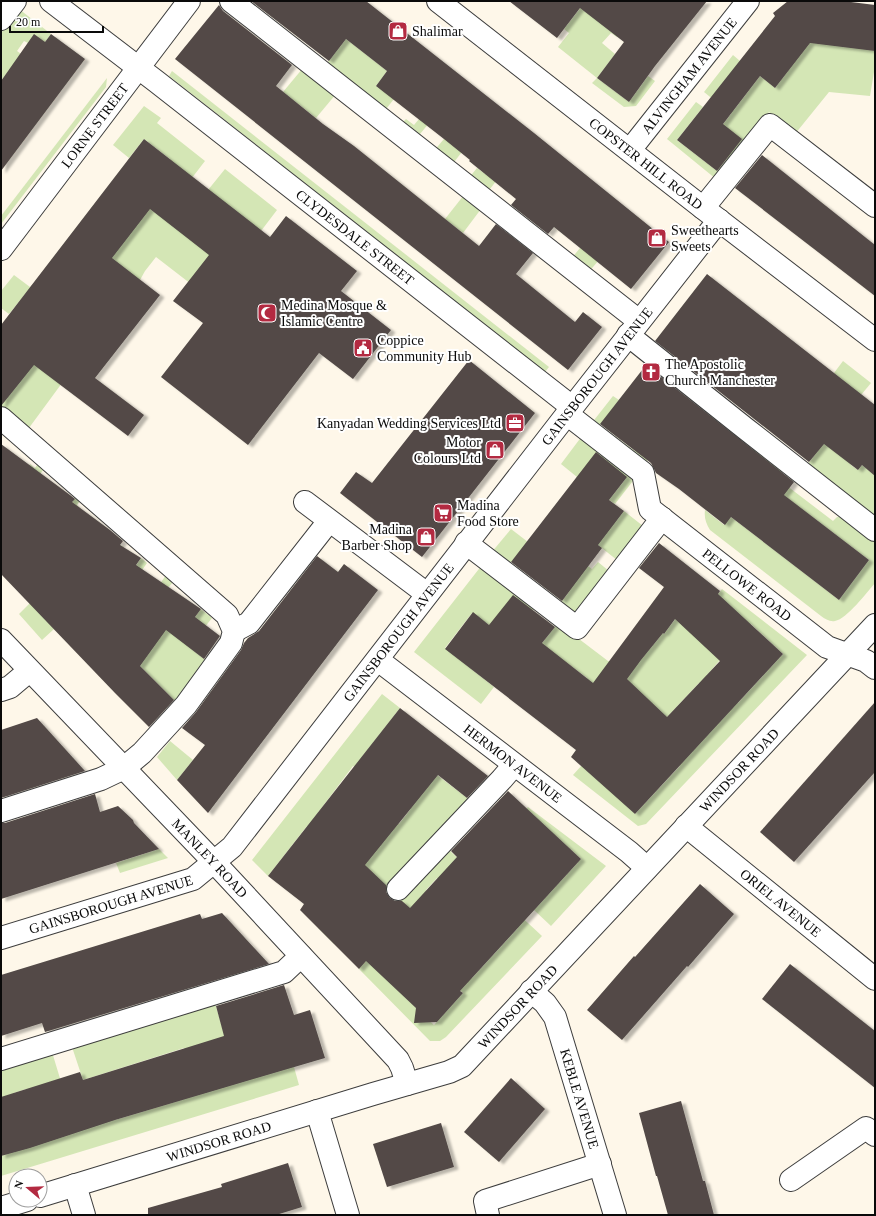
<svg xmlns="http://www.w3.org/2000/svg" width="876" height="1216" font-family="Georgia,serif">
  <defs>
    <filter id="shadow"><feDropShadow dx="4.5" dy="2.5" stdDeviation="1" flood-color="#0004"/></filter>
  </defs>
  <rect width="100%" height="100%" fill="#fef7e9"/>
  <g fill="#d4e6b5" fill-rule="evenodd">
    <polygon points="585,2 631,18 617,37 611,33 602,43 615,54 597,78 629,102 648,76 655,81 636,106 624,107 592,83 597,78 558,47 569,33 564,29"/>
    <polygon points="19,9 51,34 45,42 28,43 24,41 17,51 31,61 9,70 1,81 1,33"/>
    <polygon points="785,29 875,51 875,66 870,96 829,92 795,134 769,112 716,179 667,139 696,102 703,107 677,140 717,171 728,157 709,142 731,114 704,92 733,55 740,61 734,110 760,76 775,88 791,67 769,49"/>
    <polygon points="346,39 387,71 376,86 404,86 383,113 324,67"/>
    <polygon points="303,68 336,94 316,118 283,92"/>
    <polygon points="172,71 549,367 545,372 169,76"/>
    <polygon points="107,78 106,87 1,224 1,216"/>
    <polygon points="144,106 161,118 157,123 205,161 178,196 208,190 225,169 277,210 261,231 213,301 156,257 145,271 140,280 76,364 26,432 1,408 1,383 26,293 9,314 1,308 1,291 14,275 30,287 141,199 170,159 144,139 129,158 113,145"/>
    <polygon points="430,106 438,112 416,139 399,126 406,119 414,125"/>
    <polygon points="444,139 472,139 451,166 433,152"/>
    <polygon points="477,168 485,174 506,168 487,193 468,179"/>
    <polygon points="464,195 481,209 463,233 445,219"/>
    <polygon points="580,248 609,248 588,273 571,259"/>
    <polygon points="843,361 871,383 861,395 834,373"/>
    <polygon points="613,396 619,400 600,425 635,451 653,427 666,437 644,465 591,424"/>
    <polygon points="582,436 636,477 615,504 609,500 624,481 577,477 561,464"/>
    <polygon points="828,438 852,466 858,470 862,465 872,473 875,469 875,518 807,465"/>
    <path d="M756,449L781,470V475L778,479L833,521L837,517L842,516L875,539V583C867,592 847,619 835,621C830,622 825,619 821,616L710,530C706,523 704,518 705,510L724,525L731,517L839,600L869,560L761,478L752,450Z"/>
    <polygon points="30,464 35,468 37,465 44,469 40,474 56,525 75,498 80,501 77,505 81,509 106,565 120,545 124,547 107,572 124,584 141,558 147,563 126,593 145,606 166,575 174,581 167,589 171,623 184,632 201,609 212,618 189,647 208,662 177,703 139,665 54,629 42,640 19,614 30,603 1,476 15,486"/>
    <polygon points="624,511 643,526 617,560 584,534 617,520"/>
    <polygon points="511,529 528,542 508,566 491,553"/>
    <polygon points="598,562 609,571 574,617 559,605 569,592 550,578 584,563 592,569"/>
    <polygon points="482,565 523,597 534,609 523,624 489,625 472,613 445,648 494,687 481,704 414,652"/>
    <path d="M722,589L807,655L646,824L638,826L573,775L592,754L635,814L680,766L645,733L595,730L632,670L659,638L662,633L664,634L682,610L697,621ZM751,624L783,654L738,703L707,675ZM699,683L729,712L687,757L667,717Z"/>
    <polygon points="558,623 608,661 620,661 588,702 576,692 587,678 567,663 556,677 531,657"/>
    <path d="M382,694L400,708L362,757L437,775L471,801L389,888L334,944L318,928L362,870L307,826L268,876L252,860ZM353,766L410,810L399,824L381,809L368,861L314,818Z"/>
    <polygon points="170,741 193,760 177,780 157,757"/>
    <polygon points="528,807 606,866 551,926 534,910 581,859 549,830 510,825"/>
    <polygon points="159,849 168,858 120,873 116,863"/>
    <path d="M449,850L542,936L446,1037L440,1041H430L359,969L389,912ZM437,878L473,911L485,898L518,928L472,978L436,900L426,890ZM402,937L463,993L434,1025L416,1008Z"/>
    <polygon points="215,1003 225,1037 294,1067 299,1085 1,1176 1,1156 17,1151 1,1097 1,1068 52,1052 62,1085 28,1096 26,1089 14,1093 115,1120 198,1095 184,1048 83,1080 72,1047"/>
  </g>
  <g fill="#524a47" fill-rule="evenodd" filter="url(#shadow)">
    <polygon points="251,1 366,1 534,133 669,242 631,289 554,227 548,234 511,205 516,199 469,161 470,160 444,139 376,86 387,71 346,39 329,61"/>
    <polygon points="509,1 707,1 655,66 629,102 597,78 624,42 580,8 557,38"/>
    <polygon points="788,1 843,1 875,5 875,51 810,43 775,88 760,76 723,124 742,139 717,171 677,140 775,16 773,13"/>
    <polygon points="219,5 223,11 292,65 276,86 323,124 354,146 479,246 496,224 533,253 516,274 575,322 583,312 602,327 568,370 175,59"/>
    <polygon points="34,34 45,42 51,34 85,59 1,171 1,81"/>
    <polygon points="144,139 270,237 286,216 357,271 341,291 391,330 353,379 319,353 248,445 161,377 203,323 173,301 209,255 150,209 112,258 160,295 95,378 144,415 128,436 34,365 1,406 1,325"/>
    <polygon points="762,155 875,245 875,296 735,188"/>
    <polygon points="707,274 875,405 875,476 862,465 858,470 824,444 809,462 655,341"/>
    <polygon points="469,360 535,413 422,557 340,493 356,472 372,483"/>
    <polygon points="646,365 794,482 784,495 869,560 839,600 731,517 725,525 679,489 656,473 651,463 600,424"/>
    <polygon points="1,444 70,495 75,499 72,502 110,530 123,541 120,545 141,558 136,565 201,609 195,617 220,636 204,659 166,630 140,666 174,700 149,727 115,693 1,574"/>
    <polygon points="596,452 627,477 609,500 624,511 598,545 602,548 562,601 511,562"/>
    <path d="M659,543L720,591L718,594L783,654L635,814L571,757L576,750L445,649L473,612L489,625L513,595L555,627L542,643L593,683L664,587L639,568ZM675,619L720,661L667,717L627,679L641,660L663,633L664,634Z"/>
    <polygon points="317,556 338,572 344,564 378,590 208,813 177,780 205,745 182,728 196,712 241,650 244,643 248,638 259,631"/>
    <polygon points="875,702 875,772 794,862 760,832"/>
    <polygon points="400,708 488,776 467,798 438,775 365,865 386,885 386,892 390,898 395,901 402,901 410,908 457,857 451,851 508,791 581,859 460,991 463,993 437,1022 414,1023 416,1008 366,961 359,969 300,910 304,904 268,876"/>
    <polygon points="37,718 85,771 1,798 1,730"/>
    <polygon points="95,794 100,812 118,806 133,820 134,823 159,849 1,899 1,823 5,823"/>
    <polygon points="700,884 734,914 688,967 687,966 622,1040 587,1010 634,956 635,957"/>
    <polygon points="222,913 269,964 45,1032 42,1023 1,1036 1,975 200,914 202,919"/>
    <polygon points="790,964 875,1031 875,1088 762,999"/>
    <polygon points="284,985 294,1015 310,1010 325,1058 115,1120 30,1148 1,1156 1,1097 80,1072 83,1080 224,1036 216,1006"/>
    <polygon points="511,1078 545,1109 499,1162 464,1132"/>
    <polygon points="681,1101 703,1181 705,1181 714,1215 668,1215 657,1176 656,1176 639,1113"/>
    <polygon points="441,1123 454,1167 387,1187 373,1144"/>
    <polygon points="288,1163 302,1207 276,1215 148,1215 148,1208 222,1187 221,1184"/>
  </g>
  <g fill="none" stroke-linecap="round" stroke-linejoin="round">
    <g stroke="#3d3d3d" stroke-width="24">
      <g id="minor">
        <path id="s1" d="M51,1L157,82L572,407"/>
        <polyline points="231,1 639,321"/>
        <path id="s2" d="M438,1L703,208L875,340"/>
        <polyline points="1,19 15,1"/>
        <path id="s3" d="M630,150L748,1"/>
        <polyline points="703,208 770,125 875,206"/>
        <path id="s4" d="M1,249L189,1"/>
        <polyline points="628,335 746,429 875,530"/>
        <path id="s5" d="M567,414L643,473L650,509L827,647L866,661L875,668"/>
        <polyline points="1,418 227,615 234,631 231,643 186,705 142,753 124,768 101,779 1,811"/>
        <polyline points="305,502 427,594"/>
        <polyline points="466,543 577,628 662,518"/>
        <polyline points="234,631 249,623 329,521"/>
        <path id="s6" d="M1,640L214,862L398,1060L402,1068L407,1084"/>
        <path id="s7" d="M378,660L629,852L647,868"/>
        <polyline points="1,690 10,687 29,671"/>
        <path id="s8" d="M686,826L875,979"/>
        <polyline points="398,889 502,779 514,765"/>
        <path id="s9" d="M1,938L193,879L232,847L567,414L719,220"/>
        <path id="s10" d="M531,991L545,1003L555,1017L615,1215"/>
        <polyline points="1,1059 284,972 301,956"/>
        <polyline points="317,1111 348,1215"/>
        <polyline points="791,1180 866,1128 875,1135"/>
        <polyline points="75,1185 84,1215"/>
        <path id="s11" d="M40,1196L373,1094L449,1072L462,1066L875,625"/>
        <polyline points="1,1208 27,1200"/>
        <polyline points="488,1215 485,1201 600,1164"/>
      </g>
    </g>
    <use href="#minor" stroke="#fff" stroke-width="22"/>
  </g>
  <defs>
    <g id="shop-square" transform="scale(1)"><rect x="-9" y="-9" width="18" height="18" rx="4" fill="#b32a41" stroke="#fff"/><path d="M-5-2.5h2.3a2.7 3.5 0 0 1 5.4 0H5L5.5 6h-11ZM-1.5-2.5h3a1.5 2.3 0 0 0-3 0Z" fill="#fff"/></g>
    <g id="mosque-square" transform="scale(1)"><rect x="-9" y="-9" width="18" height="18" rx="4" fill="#b32a41" stroke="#fff"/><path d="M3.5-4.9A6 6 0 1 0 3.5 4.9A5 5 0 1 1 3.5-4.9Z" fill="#fff"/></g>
    <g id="civic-square" transform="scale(1)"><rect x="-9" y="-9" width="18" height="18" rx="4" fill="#b32a41" stroke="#fff"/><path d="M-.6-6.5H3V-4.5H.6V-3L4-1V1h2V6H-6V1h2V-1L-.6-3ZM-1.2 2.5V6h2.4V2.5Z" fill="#fff"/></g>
    <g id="church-square" transform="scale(1)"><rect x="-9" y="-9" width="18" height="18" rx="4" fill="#b32a41" stroke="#fff"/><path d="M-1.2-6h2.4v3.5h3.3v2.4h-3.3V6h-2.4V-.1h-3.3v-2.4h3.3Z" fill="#fff"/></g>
    <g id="office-square" transform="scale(1)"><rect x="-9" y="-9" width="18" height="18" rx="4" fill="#b32a41" stroke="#fff"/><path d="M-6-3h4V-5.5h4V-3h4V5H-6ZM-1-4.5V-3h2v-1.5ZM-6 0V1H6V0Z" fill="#fff"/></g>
    <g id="supermarket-square" transform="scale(1)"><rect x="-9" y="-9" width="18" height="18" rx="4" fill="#b32a41" stroke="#fff"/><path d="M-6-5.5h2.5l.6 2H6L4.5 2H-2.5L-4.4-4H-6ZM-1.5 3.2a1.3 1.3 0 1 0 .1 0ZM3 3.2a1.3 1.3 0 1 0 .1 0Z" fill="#fff"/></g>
  </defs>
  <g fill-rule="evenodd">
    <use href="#shop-square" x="398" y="31"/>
    <use href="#shop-square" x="657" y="238"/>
    <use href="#mosque-square" x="267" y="313"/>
    <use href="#civic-square" x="363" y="348"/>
    <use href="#church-square" x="651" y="372"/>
    <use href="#office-square" x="515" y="423"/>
    <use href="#shop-square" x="495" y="450"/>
    <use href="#supermarket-square" x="443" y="513"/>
    <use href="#shop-square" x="426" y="537"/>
  </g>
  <g text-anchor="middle" stroke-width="4" stroke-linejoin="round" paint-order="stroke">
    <g font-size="14" fill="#0a0a0a" stroke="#fff" text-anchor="start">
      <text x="412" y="36">Shalimar</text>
      <text x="671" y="235">Sweethearts<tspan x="671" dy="16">Sweets</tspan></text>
      <text x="281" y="310">Medina Mosque &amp;<tspan x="281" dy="16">Islamic Centre</tspan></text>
      <text x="377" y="345">Coppice<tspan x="377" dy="16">Community Hub</tspan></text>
      <text x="665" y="369">The Apostolic<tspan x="665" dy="16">Church Manchester</tspan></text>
      <text x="501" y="428" text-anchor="end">Kanyadan Wedding Services Ltd</text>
      <text x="481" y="447" text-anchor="end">Motor<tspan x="481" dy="16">Colours Ltd</tspan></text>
      <text x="457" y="510">Madina<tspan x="457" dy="16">Food Store</tspan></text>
      <text x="412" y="534" text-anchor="end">Madina<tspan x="412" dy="16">Barber Shop</tspan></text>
    </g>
    <g font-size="14" fill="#0a0a0a" stroke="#fff">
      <text dy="5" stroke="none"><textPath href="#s3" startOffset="95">ALVINGHAM AVENUE</textPath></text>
      <text dy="5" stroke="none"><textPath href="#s4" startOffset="155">LORNE STREET</textPath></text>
      <text dy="5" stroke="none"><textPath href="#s2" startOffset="264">COPSTER HILL ROAD</textPath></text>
      <text dy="5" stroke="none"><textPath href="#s1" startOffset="385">CLYDESDALE STREET</textPath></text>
      <text dy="5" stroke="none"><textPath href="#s9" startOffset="847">GAINSBOROUGH AVENUE</textPath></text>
      <text dy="5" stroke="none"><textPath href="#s5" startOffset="256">PELLOWE ROAD</textPath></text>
      <text dy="5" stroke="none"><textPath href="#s9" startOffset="523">GAINSBOROUGH AVENUE</textPath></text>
      <text dy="5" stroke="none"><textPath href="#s7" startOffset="170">HERMON AVENUE</textPath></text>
      <text dy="5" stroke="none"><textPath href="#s11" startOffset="847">WINDSOR ROAD</textPath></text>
      <text dy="5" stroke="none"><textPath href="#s6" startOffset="302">MANLEY ROAD</textPath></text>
      <text dy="5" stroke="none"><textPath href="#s9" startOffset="115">GAINSBOROUGH AVENUE</textPath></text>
      <text dy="5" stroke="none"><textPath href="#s8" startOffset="122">ORIEL AVENUE</textPath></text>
      <text dy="5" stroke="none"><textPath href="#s11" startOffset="523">WINDSOR ROAD</textPath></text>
      <text dy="5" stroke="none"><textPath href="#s10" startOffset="121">KEBLE AVENUE</textPath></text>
      <text dy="5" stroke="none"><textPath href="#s11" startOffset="187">WINDSOR ROAD</textPath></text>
    </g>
  </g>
  <rect width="876" height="1216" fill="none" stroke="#0a0a0a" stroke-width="4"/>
  <g transform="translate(28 1188) rotate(289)"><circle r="19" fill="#ffffff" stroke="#9d9d9d"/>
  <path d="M0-3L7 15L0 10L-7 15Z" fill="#b32a41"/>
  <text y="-6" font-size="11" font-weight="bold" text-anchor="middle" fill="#0a0a0a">N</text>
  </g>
  <path d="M10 26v6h93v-6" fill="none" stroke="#0a0a0a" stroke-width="2"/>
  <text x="16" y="26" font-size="12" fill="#0a0a0a" stroke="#ffffff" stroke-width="3" paint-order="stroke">20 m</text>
</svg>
